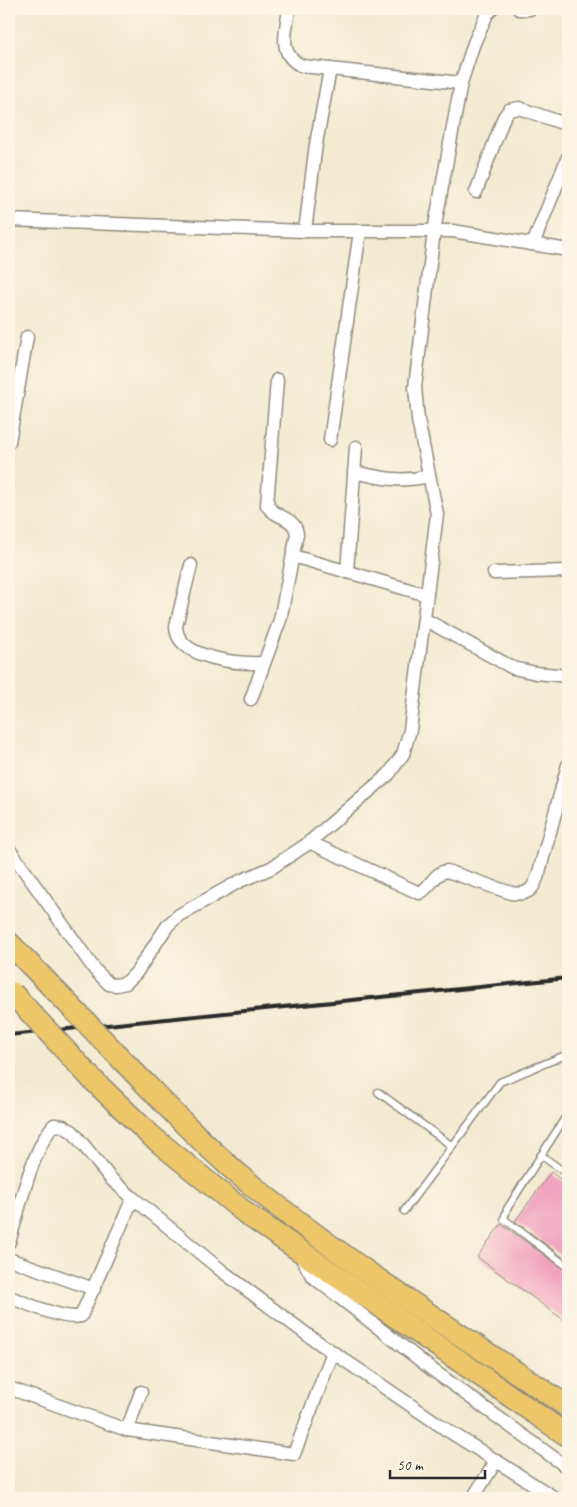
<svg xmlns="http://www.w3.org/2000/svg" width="577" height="1507" font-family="Caveat,sans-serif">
  <rect width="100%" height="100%" fill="#fcf5e5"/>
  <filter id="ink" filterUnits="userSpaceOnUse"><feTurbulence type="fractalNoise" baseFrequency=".02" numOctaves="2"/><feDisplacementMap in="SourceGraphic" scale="10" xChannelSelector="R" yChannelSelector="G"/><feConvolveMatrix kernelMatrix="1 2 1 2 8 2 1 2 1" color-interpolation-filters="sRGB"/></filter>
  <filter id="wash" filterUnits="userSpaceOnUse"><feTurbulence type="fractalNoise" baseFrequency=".0096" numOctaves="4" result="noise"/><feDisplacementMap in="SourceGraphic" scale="20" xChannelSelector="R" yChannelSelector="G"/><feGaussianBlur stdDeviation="1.12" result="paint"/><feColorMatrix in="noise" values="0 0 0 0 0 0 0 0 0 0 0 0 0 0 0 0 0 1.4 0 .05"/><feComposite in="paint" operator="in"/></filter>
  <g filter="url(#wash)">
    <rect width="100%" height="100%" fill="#f3ebd1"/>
    <g id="blocks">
      <g fill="#f1a2bf">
        <polygon points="551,1172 568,1185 568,1261 515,1221"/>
        <polygon points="501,1224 568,1272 568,1323 477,1257"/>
      </g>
    </g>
  </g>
  <g filter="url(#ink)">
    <use href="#blocks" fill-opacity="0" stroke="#8f8b7e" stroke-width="1"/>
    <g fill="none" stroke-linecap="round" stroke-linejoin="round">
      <g stroke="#8f8b7e" stroke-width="9">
        <g id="service">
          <polyline points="378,1092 452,1146"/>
          <polyline points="568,1113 507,1209 504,1219 568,1267"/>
          <polyline points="541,1155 568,1175"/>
          <polyline points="404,1211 500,1082 568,1054"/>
        </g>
      </g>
      <g stroke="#8f8b7e" stroke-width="15">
        <g id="minor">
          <path d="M289,9C286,32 277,54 302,66L461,83"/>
          <polyline points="519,9 530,9"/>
          <polyline points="476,192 504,117 509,110 519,108 568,125"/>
          <polyline points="9,220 305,231 453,231 568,250"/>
          <polyline points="305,231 316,144 330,69"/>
          <polyline points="533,244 568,157"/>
          <polyline points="330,440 360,231"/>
          <polyline points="9,442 27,337"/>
          <path d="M354,472C382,478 400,483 429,476"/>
          <polyline points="293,556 427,595"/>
          <path d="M191,565L176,626C176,659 239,664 264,663"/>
          <polyline points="347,572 356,447"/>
          <polyline points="494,573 568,571"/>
          <polyline points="424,619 513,668 536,673 568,676"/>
          <path d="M251,699L280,620L297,534C295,516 275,519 267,505L277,380"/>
          <path d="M309,842L419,893C431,888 433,873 447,871L511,893C529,896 534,889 539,872L568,765"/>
          <polyline points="9,849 95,970 109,984 116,985 126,983 136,973 168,925 179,915 240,881 271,868 306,845 368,792 389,774 403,754 410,730 437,514 418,420 415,387 434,231 461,83 474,43 487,14 492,9"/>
          <path d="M9,1242C19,1210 32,1149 54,1125L63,1126L73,1132L111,1179L133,1198L222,1271L309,1336L447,1430L555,1498"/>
          <polyline points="299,1253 312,1276 434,1371 568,1468"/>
          <polyline points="9,1259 94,1289"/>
          <path d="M9,1297C26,1303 65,1321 81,1316L133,1198"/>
          <polyline points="9,1388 127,1430"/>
          <polyline points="141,1392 127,1430 294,1454 333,1352"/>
          <polyline points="473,1498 496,1461"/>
        </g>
      </g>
      <g stroke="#8f8b7e" stroke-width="24">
        <g id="trunk">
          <polyline points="9,943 51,986"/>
          <path d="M127,1065C168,1107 209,1151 255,1188C354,1268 463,1336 568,1407"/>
          <polyline points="92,1079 149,1134 248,1215 568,1436"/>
        </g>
      </g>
      <use href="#service" stroke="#fff" stroke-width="6"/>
      <use href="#minor" stroke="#fff" stroke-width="12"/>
      <use href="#trunk" stroke="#ecc669" stroke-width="21"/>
      <polyline stroke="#2b2b2b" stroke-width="4" points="9,1035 568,978"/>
      <g stroke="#8f8b7e" stroke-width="24" stroke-linecap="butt">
        <g id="trunk-bridge">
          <polyline points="51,986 127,1065"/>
          <polyline points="12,993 92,1079"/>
        </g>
      </g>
      <use href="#trunk-bridge" stroke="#ecc669" stroke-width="21"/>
    </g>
  </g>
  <rect width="577" height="1507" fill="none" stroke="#fcf5e5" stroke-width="30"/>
  <path d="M390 1470v8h95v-8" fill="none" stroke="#2b2b2b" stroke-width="2.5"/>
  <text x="397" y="1470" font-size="15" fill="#2b2b2b" stroke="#fcf5e5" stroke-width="4" paint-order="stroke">50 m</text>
</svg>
